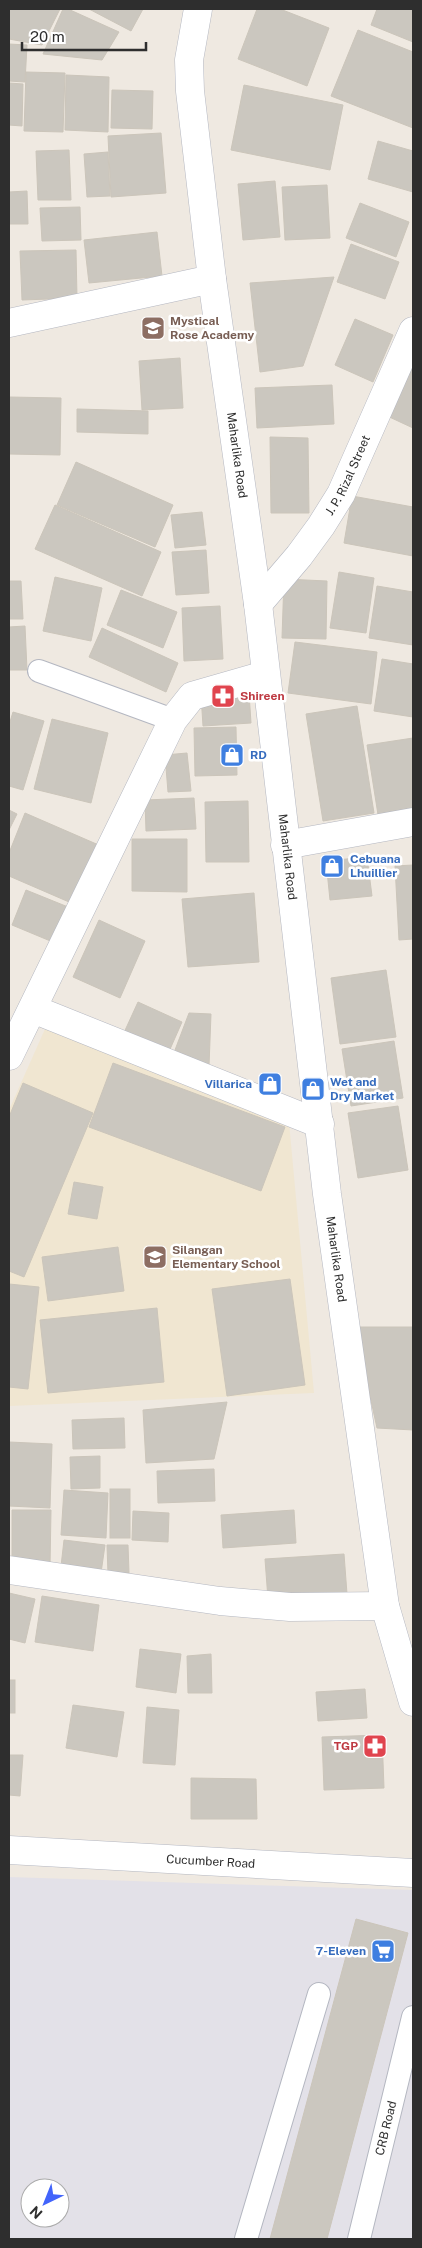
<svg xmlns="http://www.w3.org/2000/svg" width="422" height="2248" font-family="'Public Sans',sans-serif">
  <rect width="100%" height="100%" fill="#efe9e1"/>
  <path fill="#e3e1e8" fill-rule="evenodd" d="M9,1877L413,1890V2239H9ZM30,2188H60V2218H30Z"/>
  <polygon fill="#f0e6d1" points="45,1029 289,1122 314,1393 9,1406 9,1110"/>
  <g fill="#cbc7bf" stroke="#cbc5ba">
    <polygon points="9,9 60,9 42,45 9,39"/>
    <polygon points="63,9 68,9 119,32 102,60 43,54"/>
    <polygon points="89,9 143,9 131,31"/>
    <polygon points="257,9 280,9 329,28 307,86 238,59"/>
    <polygon points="377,9 413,9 413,42 371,25"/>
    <polygon points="358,30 413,52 413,128 331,96"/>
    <polygon points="9,44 27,45 25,82 9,81"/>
    <polygon points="26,72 65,73 63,132 24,131"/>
    <polygon points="66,75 109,77 108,132 65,130"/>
    <polygon points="9,83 23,84 22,126 9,125"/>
    <polygon points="244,85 343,105 330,170 231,150"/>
    <polygon points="112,90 153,91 152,129 111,128"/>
    <polygon points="161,133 166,193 111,197 108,136"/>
    <polygon points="378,141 413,151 413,192 368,179"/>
    <polygon points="69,150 71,200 38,200 36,151"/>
    <polygon points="108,152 110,196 87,197 84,154"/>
    <polygon points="275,181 280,237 243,240 238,184"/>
    <polygon points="327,185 330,238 285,240 282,187"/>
    <polygon points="27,191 28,224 9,224 9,192"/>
    <polygon points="360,203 409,222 396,257 346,238"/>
    <polygon points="80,207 81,240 42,241 40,208"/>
    <polygon points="157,232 162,276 89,283 84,240"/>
    <polygon points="351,244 399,262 385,299 337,282"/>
    <polygon points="76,250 77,298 22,300 20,251"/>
    <polygon points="334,277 303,366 260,372 250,283"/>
    <polygon points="355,319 393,335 373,382 335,365"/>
    <polygon points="413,352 413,428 383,414"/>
    <polygon points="180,358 183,408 142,410 139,361"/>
    <polygon points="332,385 334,424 257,428 255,388"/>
    <polygon points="9,397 61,398 60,455 9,454"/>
    <polygon points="77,409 148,411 148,434 77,432"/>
    <polygon points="270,437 308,438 309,513 271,513"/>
    <polygon points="76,462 173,505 155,547 57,505"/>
    <polygon points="352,496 413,507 413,556 344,543"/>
    <polygon points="55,505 161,552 142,596 35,549"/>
    <polygon points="202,512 206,545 175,548 171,515"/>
    <polygon points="206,550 209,593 176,595 172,552"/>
    <polygon points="339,572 374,578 366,633 330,628"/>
    <polygon points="55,577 102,588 91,641 43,631"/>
    <polygon points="284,579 327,581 326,639 282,638"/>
    <polygon points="9,581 21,581 23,619 9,619"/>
    <polygon points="377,586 413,592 413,645 369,638"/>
    <polygon points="121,590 177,612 163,648 107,625"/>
    <polygon points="220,606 223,659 184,661 182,608"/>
    <polygon points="25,626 27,670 9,670 9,627"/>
    <polygon points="102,628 178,663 166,692 89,657"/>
    <polygon points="295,642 377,652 371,704 288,693"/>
    <polygon points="382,659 413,664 413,717 374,711"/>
    <polygon points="249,693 251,723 203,726 201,695"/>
    <polygon points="357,706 374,813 323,821 306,714"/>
    <polygon points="13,712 44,721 23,790 9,786 9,725"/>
    <polygon points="52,719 108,733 91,803 34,789"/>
    <polygon points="236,727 237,775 195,776 194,728"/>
    <polygon points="413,738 413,816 379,821 367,745"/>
    <polygon points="187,753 191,791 168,792 165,755"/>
    <polygon points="194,798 196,829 146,831 145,800"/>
    <polygon points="248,801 249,862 206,862 205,802"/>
    <polygon points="9,810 17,814 9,830"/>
    <polygon points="25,813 101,846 76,905 9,876 9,853"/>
    <polygon points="132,839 187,839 187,892 132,891"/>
    <polygon points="367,857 372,896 330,900 326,861"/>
    <polygon points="413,865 413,939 399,940 395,866"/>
    <polygon points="26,890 73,909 60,945 12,925"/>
    <polygon points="254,893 259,962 188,967 182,899"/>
    <polygon points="99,920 145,941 120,998 73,977"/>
    <polygon points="386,970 396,1037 340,1044 331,978"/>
    <polygon points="138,1002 182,1022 167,1056 122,1037"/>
    <polygon points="189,1013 211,1014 209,1066 175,1050"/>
    <polygon points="394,1041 403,1098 351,1106 342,1049"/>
    <polygon points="113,1063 285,1127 261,1191 89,1127"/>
    <polygon points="23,1083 93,1113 24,1277 9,1271 9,1117"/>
    <polygon points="398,1106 408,1170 358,1178 348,1113"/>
    <polygon points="74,1182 103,1187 97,1219 68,1214"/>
    <polygon points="118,1247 124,1291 48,1301 42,1257"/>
    <polygon points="290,1279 305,1385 227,1396 212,1289"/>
    <polygon points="9,1284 39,1287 28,1389 9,1387"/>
    <polygon points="157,1308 164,1382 48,1393 40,1320"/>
    <polygon points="355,1327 413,1327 413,1430 377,1428"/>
    <polygon points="227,1402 214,1459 146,1463 143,1410"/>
    <polygon points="124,1418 125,1448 73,1449 72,1420"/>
    <polygon points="9,1442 52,1444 50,1508 9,1506"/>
    <polygon points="100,1456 100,1488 71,1489 70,1457"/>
    <polygon points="214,1469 215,1501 158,1503 157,1471"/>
    <rect x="110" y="1489" width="20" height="49"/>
    <polygon points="64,1490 108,1493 106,1538 61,1535"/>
    <polygon points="12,1510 51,1510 50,1566 12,1565"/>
    <polygon points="294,1510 296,1543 223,1548 221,1515"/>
    <polygon points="133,1511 169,1513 168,1542 132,1540"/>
    <polygon points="64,1540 105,1545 100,1580 60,1575"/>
    <polygon points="107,1545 128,1545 129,1573 108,1574"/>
    <polygon points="344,1554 347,1594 268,1599 265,1559"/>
    <polygon points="9,1593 35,1599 25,1643 9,1639"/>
    <polygon points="42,1596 99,1605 93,1651 35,1642"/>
    <polygon points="140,1649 181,1654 176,1693 136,1687"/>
    <polygon points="211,1654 212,1693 188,1693 187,1656"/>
    <rect x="9" y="1680" width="6" height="33"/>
    <polygon points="365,1689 367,1718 318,1721 316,1692"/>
    <polygon points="73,1705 124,1712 117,1757 66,1748"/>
    <polygon points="147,1707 179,1710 175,1765 143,1763"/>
    <polygon points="382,1735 384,1788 324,1790 322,1737"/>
    <polygon points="9,1755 23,1755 20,1796 9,1795"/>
    <polygon points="191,1778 256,1779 257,1819 191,1819"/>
    <polygon points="356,1919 408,1933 327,2239 270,2239"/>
  </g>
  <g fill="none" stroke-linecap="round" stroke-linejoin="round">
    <g stroke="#b4b7c1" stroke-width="24">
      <g id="lane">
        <polyline points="39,671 173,720"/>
        <polyline points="246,2239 319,1994"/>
        <path id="s1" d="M359,2239L413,2017"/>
      </g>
    </g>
    <g stroke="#b4b7c1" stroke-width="29">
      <g id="street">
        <polyline points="9,323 212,279"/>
        <path id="s2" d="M258,604L299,556L321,526L341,494L413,331"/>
        <polyline points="285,845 413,822"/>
        <polyline points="33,1009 320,1124"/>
        <polyline points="9,1056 173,720 192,696 265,675"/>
        <polyline points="9,1570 220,1601 290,1607 385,1606"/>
      </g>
    </g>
    <g stroke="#b4b7c1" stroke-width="29">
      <g id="secondary">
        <path id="s3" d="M198,9L189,60L190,91L212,279L258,604L327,1194L385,1606L413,1702"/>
        <path id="s4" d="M9,1850L413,1873"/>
      </g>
    </g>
    <use href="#lane" stroke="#fff" stroke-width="22"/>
    <use href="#street" stroke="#fff" stroke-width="28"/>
    <use href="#secondary" stroke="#fff" stroke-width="28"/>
  </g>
  <defs>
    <g id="school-square" transform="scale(1.25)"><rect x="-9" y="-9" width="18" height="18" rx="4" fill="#8d6e63" stroke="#fff"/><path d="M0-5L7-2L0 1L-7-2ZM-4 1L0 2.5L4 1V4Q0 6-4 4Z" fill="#fff"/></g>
    <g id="pharmacy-square" transform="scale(1.25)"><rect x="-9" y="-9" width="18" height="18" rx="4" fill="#e0444e" stroke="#fff"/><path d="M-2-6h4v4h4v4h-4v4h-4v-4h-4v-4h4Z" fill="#fff"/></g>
    <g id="shop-square" transform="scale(1.25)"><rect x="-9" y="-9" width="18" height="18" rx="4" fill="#3f7fe0" stroke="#fff"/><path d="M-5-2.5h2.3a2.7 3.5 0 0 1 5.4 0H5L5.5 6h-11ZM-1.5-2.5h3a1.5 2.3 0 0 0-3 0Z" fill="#fff"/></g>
    <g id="supermarket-square" transform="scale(1.25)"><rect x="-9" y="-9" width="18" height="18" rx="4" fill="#3f7fe0" stroke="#fff"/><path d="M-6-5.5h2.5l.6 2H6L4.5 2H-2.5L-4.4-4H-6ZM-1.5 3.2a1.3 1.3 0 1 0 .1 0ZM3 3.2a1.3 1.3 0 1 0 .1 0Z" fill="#fff"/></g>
  </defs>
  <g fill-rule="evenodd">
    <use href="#school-square" x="153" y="328"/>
    <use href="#pharmacy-square" x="223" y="696"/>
    <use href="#shop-square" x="232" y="755"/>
    <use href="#shop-square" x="332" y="866"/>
    <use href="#shop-square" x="270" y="1084"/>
    <use href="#shop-square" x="313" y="1089"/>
    <use href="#school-square" x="155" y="1257"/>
    <use href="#pharmacy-square" x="375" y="1746"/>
    <use href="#supermarket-square" x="383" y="1951"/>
  </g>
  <g text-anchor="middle" stroke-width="5" stroke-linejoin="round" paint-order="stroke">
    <g font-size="12" font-weight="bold" fill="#785e54" stroke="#fff" text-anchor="start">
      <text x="170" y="325">Mystical<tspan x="170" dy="14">Rose Academy</tspan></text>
      <text x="172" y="1254">Silangan<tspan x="172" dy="14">Elementary School</tspan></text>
    </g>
    <g font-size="12" fill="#2e2e2e" stroke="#fff">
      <text dy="4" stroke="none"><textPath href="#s3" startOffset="450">Maharlika Road</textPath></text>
      <text dy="4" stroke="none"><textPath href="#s2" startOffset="158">J. P. Rizal Street</textPath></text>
      <text dy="4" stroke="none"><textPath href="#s3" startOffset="855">Maharlika Road</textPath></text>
      <text dy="4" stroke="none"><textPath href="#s3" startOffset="1260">Maharlika Road</textPath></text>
      <text dy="4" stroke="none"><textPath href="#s4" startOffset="202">Cucumber Road</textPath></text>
      <text dy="4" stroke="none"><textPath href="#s1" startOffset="114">CRB Road</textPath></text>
    </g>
    <g font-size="12" font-weight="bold" fill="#be3a42" stroke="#fff" text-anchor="start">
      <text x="240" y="700">Shireen</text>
      <text x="358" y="1750" text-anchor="end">TGP</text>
    </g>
    <g font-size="12" font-weight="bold" fill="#366cbe" stroke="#fff" text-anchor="start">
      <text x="250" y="759">RD</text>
      <text x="350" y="863">Cebuana<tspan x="350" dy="14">Lhuillier</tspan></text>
      <text x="330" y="1086">Wet and<tspan x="330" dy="14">Dry Market</tspan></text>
      <text x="252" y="1088" text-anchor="end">Villarica</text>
      <text x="366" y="1955" text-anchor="end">7-Eleven</text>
    </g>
  </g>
  <rect width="422" height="2248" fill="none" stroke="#2e2e2e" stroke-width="20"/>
  <g transform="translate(45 2203) rotate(223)"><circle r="24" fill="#ffffff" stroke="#ababab"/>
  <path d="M0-4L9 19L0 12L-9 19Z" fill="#4264fb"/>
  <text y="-8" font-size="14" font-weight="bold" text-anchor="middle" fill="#2e2e2e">N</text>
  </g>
  <path d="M22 42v8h124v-8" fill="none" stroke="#2e2e2e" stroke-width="2.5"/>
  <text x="30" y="42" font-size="15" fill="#2e2e2e" stroke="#ffffff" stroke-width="4" paint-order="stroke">20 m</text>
</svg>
